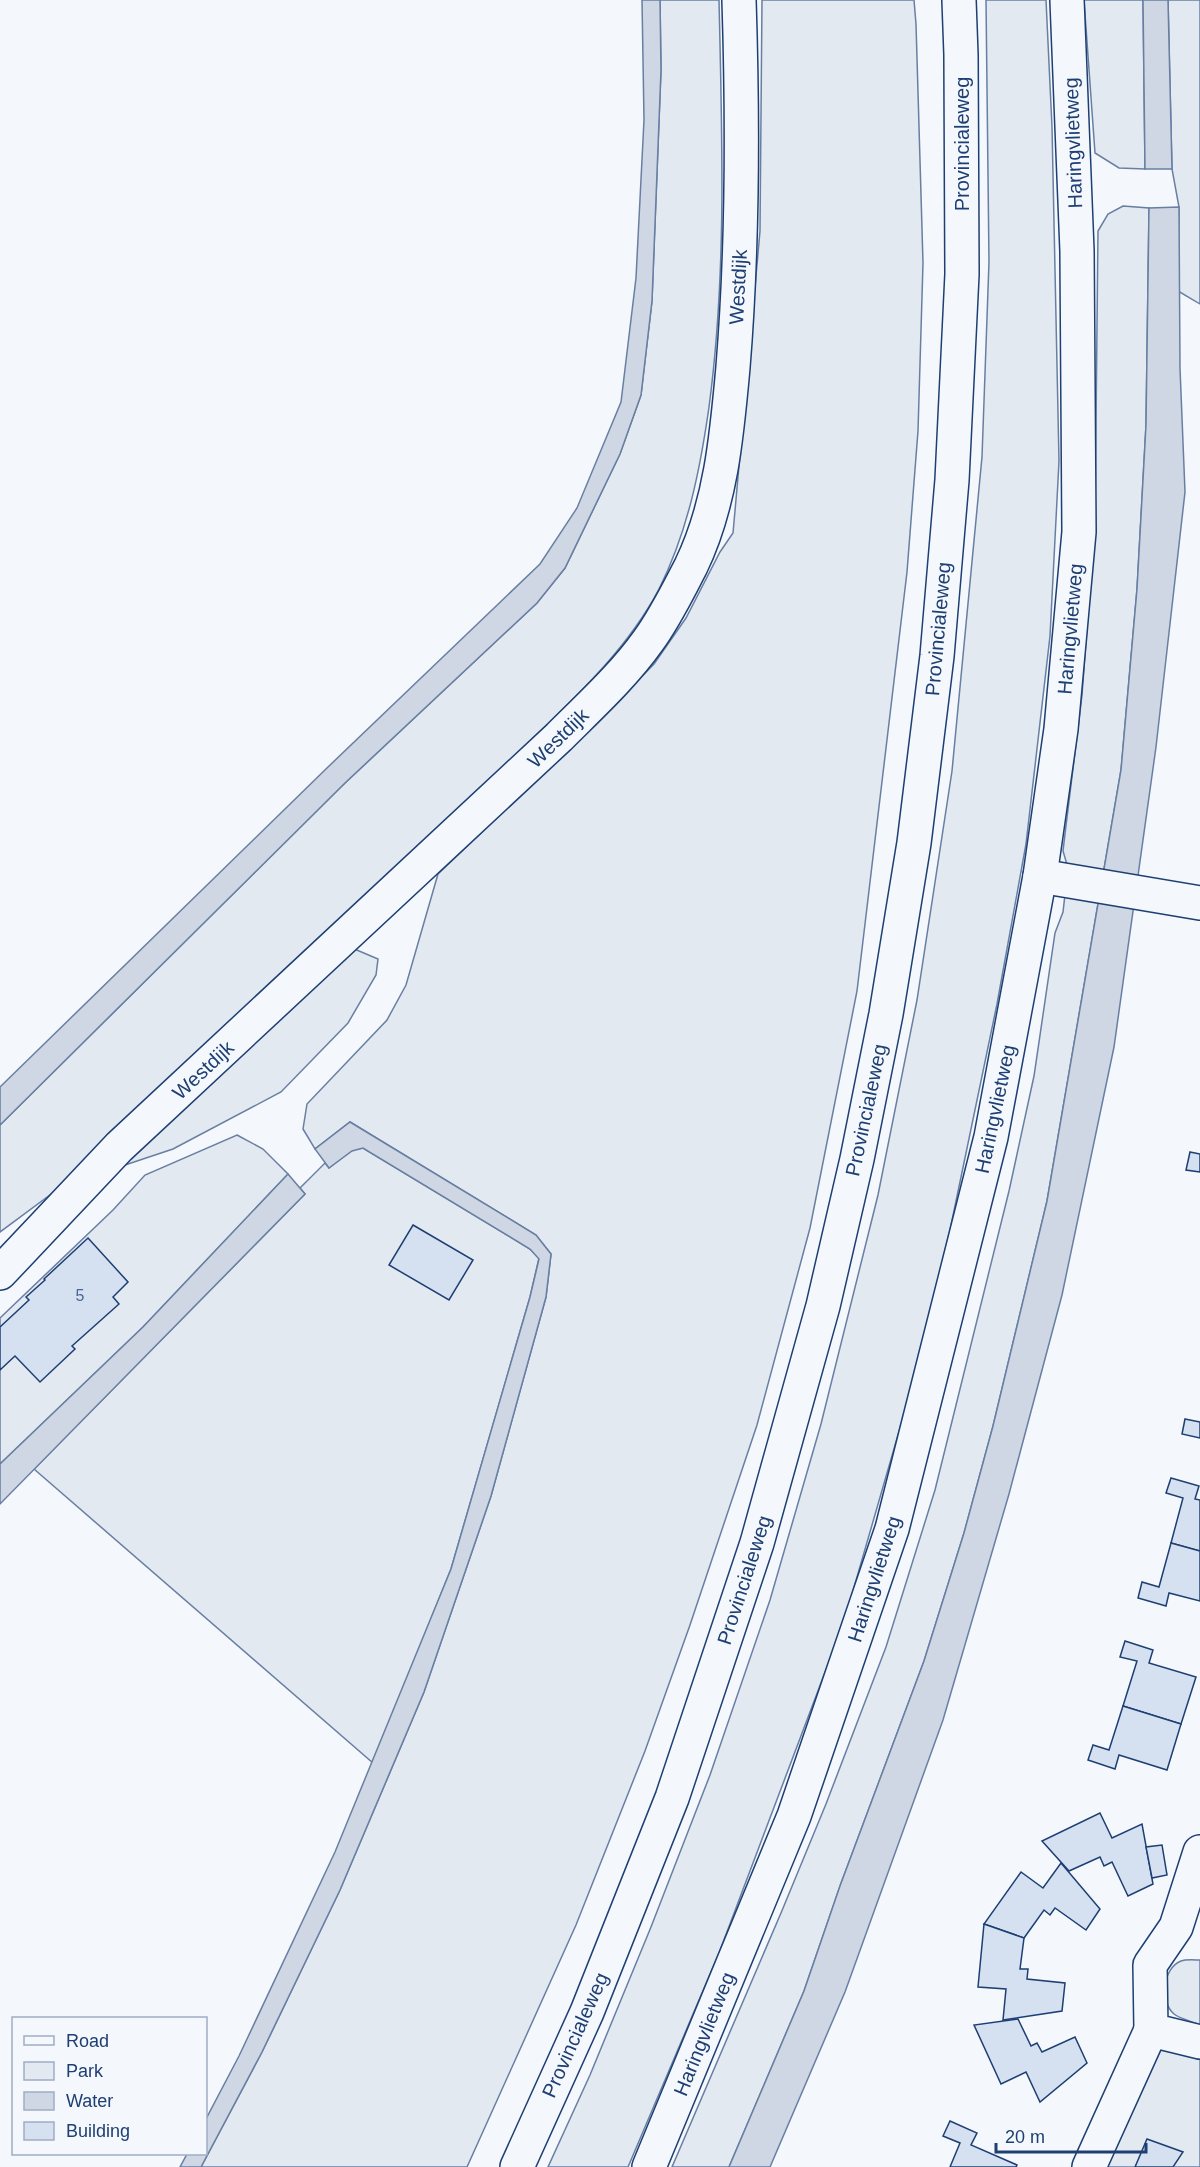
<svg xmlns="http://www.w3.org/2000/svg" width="1200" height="2167" font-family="Helvetica,sans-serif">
  <rect width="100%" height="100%" fill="#f4f7fb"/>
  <g fill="#e3e9f0" stroke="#687fa3" stroke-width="1.5">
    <path d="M660,0H719C722,136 727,272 709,407C700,470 688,531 659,589C626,652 571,701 521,750L58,1189L0,1232V1125L345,783L537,603L565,568L620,454L641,395L652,301L661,70Z"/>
    <polygon points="762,0 914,0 916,24 923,263 918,431 907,572 857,991 810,1228 757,1425 690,1625 645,1751 576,1925 467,2167 201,2167 262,2052 340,1890 424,1692 491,1496 546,1297 551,1254 536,1235 350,1122 315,1149 303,1129 307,1104 387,1020 406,985 438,874 587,732 654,664 686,618 720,552 733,533 760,231"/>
    <polygon points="986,0 1046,0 1052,127 1059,461 1050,636 1026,844 997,1004 950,1230 913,1383 844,1622 719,1953 628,2167 548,2167 590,2075 651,1927 710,1775 770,1600 821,1424 878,1195 917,1000 952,771 982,457 989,262"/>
    <polygon points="1084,0 1143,0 1145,169 1119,168 1095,153"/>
    <polygon points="1168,0 1200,0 1200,304 1178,291 1179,207 1172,169"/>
    <polygon points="1123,206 1149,208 1146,425 1137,589 1121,770 1047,1201 993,1426 964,1533 924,1661 840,1886 804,1991 729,2167 672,2167 781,1913 826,1804 886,1647 935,1490 1009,1191 1034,1076 1055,933 1063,912 1068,868 1063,851 1065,834 1082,695 1095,519 1098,231 1108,214"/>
    <polygon points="352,948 378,959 376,975 348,1023 281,1092 173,1149 116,1168"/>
    <polygon points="237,1135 263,1149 288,1174 143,1327 0,1464 0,1318 113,1210 145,1175"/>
    <polygon points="363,1148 530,1249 539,1258 530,1297 451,1569 373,1763 34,1469 305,1194 300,1188 325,1163 329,1168 352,1150"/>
    <path d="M1200,1960V2025C1192,2021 1180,2019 1174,2014C1159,2001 1163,1968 1181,1961C1186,1959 1195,1960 1200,1960Z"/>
    <polygon points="1159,2048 1200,2057 1200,2167 1095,2167"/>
  </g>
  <g fill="#cfd7e4" stroke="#687fa3" stroke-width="1.5">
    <polygon points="642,0 660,0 661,70 652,301 641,395 620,454 565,568 537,603 345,783 0,1125 0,1087 328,767 540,564 577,508 621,402 636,278 644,120"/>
    <polygon points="1143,0 1168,0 1172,169 1145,169"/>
    <polygon points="1179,207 1180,368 1185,492 1156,747 1114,1047 1062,1295 1009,1494 943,1720 845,1992 770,2167 729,2167 804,1991 840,1886 924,1661 964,1533 993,1426 1047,1201 1121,770 1137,589 1146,425 1149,208"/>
    <polygon points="350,1122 536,1235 551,1254 546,1297 491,1496 424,1692 340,1890 262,2052 201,2167 180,2167 187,2154 206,2154 206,2119 239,2056 335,1852 451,1569 530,1297 539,1259 530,1249 363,1148 352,1151 329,1168 315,1149"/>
    <polygon points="288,1174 305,1194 0,1504 0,1464 143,1327"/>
  </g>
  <g fill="#d5e0f0" stroke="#1d3f73" stroke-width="1.5">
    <polygon points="1190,1152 1200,1154 1200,1172 1186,1170"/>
    <polygon points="413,1225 473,1260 449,1300 389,1265"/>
    <polygon points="88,1238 128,1282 113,1297 119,1304 72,1346 75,1349 40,1382 15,1356 0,1370 0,1327 29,1300 26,1297 45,1280 44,1279"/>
    <polygon points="1185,1419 1200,1422 1200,1438 1182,1434"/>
    <polygon points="1171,1478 1199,1486 1195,1499 1200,1500 1200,1551 1171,1543 1183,1498 1166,1493"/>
    <polygon points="1171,1543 1200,1551 1200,1601 1169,1593 1166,1606 1138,1598 1142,1582 1159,1587"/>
    <polygon points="1125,1641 1153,1650 1149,1663 1196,1677 1181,1724 1123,1706 1137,1661 1120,1657"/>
    <polygon points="1123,1706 1181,1724 1167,1770 1119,1755 1115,1769 1088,1760 1093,1745 1109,1750"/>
    <polygon points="1100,1813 1112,1838 1142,1824 1153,1884 1128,1896 1112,1862 1104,1866 1100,1857 1069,1871 1042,1841"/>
    <polygon points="1162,1845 1167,1875 1152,1878 1146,1847"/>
    <polygon points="1061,1863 1100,1909 1086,1930 1055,1908 1050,1915 1044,1910 1024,1938 984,1924 1021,1872 1043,1888"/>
    <polygon points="984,1924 1024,1938 1020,1969 1028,1969 1027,1979 1065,1983 1062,2011 1003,2020 1006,1989 978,1987"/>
    <polygon points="1018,2019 1031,2046 1037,2043 1042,2052 1075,2037 1087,2063 1040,2102 1026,2072 1001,2084 974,2025"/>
    <polygon points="950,2121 977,2133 971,2145 1017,2165 1016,2167 950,2167 960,2143 943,2136"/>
    <polygon points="1147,2139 1183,2152 1173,2167 1135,2167"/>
  </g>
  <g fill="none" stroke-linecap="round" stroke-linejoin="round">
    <g stroke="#1d3f73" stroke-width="36">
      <g id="street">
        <polyline points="1040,876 1200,903"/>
        <path d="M0,1273L119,1147L559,737C590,706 623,676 648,641C665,618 678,591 691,566C721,504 727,434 733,367C743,245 743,123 739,0"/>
        <polyline points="1200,1852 1176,1927 1150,1965 1151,2030 1200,2042"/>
        <polyline points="649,2167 794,1816 892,1529 991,1137 1040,876 1061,729 1079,532 1077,251 1067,0"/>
        <polyline points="1089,2167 1151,2030"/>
      </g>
    </g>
    <g stroke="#1d3f73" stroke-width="36">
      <polyline id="secondary" points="517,2167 587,2012 672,1798 757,1543 823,1306 857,1159 886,1014 914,843 937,656 952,480 962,274 961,55 959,0"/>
    </g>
    <use href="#street" stroke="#f4f7fb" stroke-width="33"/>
    <use href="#secondary" stroke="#f4f7fb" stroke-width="33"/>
  </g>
  <g text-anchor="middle" stroke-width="4.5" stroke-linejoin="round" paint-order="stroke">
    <g font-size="16" fill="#4b6792">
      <text x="80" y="1301">5</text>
    </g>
    <g font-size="20" fill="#1d3f73" stroke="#f4f7fb">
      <text transform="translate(1073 143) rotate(-92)" y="7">Haringvlietweg</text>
      <text transform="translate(962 144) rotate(-90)" y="7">Provincialeweg</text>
      <text transform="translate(738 287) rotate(-87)" y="7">Westdijk</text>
      <text transform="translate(938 629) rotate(-85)" y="7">Provincialeweg</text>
      <text transform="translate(1070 629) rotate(-85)" y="7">Haringvlietweg</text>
      <text transform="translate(558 738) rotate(-44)" y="7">Westdijk</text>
      <text transform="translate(203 1070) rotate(-43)" y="7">Westdijk</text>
      <text transform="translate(995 1109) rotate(-78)" y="7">Haringvlietweg</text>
      <text transform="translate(866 1110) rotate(-78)" y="7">Provincialeweg</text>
      <text transform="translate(874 1579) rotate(-72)" y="7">Haringvlietweg</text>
      <text transform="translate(744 1580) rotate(-72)" y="7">Provincialeweg</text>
      <text transform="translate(704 2034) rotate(-68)" y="7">Haringvlietweg</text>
      <text transform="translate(575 2035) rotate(-66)" y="7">Provincialeweg</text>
    </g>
  </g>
  <rect x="12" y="2017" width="195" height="138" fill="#f4f7fb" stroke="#9eadc5" stroke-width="1.5"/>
  <rect x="24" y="2036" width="30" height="9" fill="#f4f7fb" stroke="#9eadc5" stroke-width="1.5"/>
  <text x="66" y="2047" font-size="18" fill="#1d3f73">Road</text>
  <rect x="24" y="2062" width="30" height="18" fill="#e3e9f0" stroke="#9eadc5" stroke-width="1.5"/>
  <text x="66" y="2077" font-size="18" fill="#1d3f73">Park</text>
  <rect x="24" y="2092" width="30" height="18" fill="#cfd7e4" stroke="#9eadc5" stroke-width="1.5"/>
  <text x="66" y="2107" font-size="18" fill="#1d3f73">Water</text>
  <rect x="24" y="2122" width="30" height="18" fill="#d5e0f0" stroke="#9eadc5" stroke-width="1.5"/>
  <text x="66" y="2137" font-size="18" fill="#1d3f73">Building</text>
  <path d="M996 2143v9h150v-9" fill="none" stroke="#1d3f73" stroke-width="3"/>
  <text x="1005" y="2143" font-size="18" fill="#1d3f73" stroke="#f4f7fb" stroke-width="4.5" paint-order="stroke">20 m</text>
</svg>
